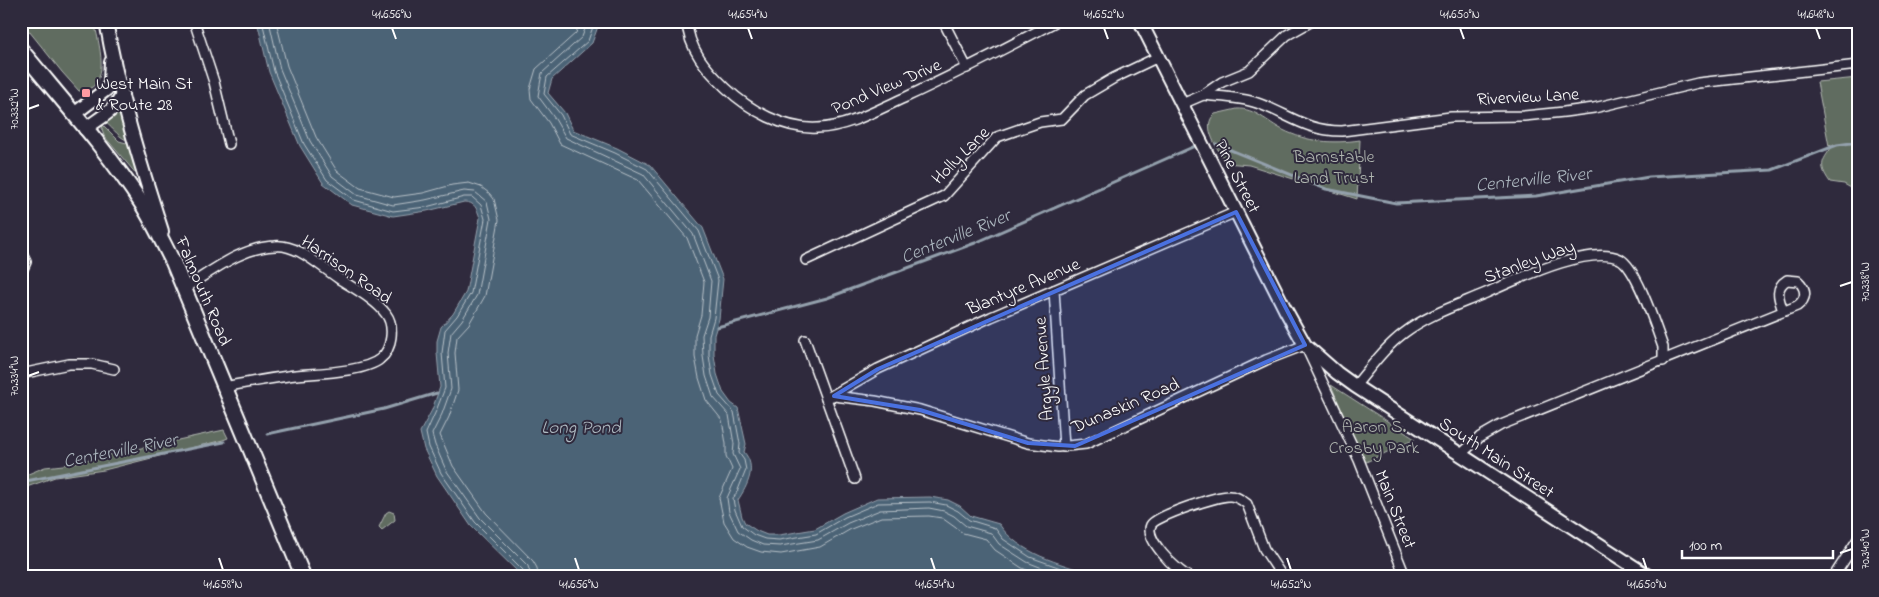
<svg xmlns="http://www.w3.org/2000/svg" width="1879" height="597" font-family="'Indie Flower',sans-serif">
  <rect width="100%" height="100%" fill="#2f2a3d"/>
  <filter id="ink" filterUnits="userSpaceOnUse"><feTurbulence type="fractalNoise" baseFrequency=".02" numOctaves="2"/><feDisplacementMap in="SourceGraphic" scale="10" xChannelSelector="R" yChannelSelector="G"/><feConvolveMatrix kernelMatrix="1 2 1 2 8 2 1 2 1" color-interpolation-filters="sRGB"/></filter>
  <g filter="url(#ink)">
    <g fill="#616c60" stroke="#b0b6b0">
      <path d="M21,21H94C98,41 114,90 79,91L62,72Z"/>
      <path d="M1858,78V192L1844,184L1830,182C1817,164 1823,160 1834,144L1829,146L1817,82Z"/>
      <path d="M1237,109C1255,108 1267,122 1283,130C1307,142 1333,144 1360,140L1357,199L1249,165L1226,163C1219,150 1200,126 1215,114Z"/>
      <path d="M118,113H120L129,141C119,138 114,129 106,123Z"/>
      <polygon points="103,125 119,141 130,144 138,176 104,136 102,129"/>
      <polygon points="1331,385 1415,439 1364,463"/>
      <polygon points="224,430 228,438 223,440 104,470 55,477 21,489 21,477 45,467 63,465"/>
      <polygon points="389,511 394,513 395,520 382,530 379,527 386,513"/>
    </g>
    <path fill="#4c6376" stroke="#94a1ad" d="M257,21H600L592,43L552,79L548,93L565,113L573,130L617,148L650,165L703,228L723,279L719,319L714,335V355L717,374L723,392L731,403L738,408L746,444L744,452C757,467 748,485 738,500L742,517L745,523L757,531L767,535H779L815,529L843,513L877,498L930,497L948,500L960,506L971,516L999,524C1019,554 1059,563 1092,574L1094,576H522L471,526L437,476L424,449L420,432L432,410L440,387L437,353V341L441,327L453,314L466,292L480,218C477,209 475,202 464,202L427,211L393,216L352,205L323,183L300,146L269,72Z"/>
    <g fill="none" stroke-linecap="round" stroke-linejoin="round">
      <g stroke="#b7c1c8" stroke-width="1">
        <polyline points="262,21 274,71 304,144 327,180 354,200 393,211 426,207 464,197 472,197 481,205 485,219 471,293 457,316 445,330 442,353 445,388 436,411 426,433 429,447 441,473 475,522 523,570 524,576"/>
        <polyline points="269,21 280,69 310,141 332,176 357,195 393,205 425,200 464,191 475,192 487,202 491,219 477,295 462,320 451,333 448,353 451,389 442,414 432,434 435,445 446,470 480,518 528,566 531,576"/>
        <polyline points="276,21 287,66 316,137 337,171 360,188 394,197 423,193 452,185 469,183 481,187 489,193 494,199 499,220 485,296 469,324 457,337 455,353 458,390 449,417 440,435 453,466 486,513 533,561 537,568 538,576"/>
        <polyline points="580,21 576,33 536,69 530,89 531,99 549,123 560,144 638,180 687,238 704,282 701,315 695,335 695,357 699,378 706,400 722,420 726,444 726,456 732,469 719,498 724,522 734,538 747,547 761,552 781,554 820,547 851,529 881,517 929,516 942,518 963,533 986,539 995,550 1022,568 1040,576"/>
        <polyline points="588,21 582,37 542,73 538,96 555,119 566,138 643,174 693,234 711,281 708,317 702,335 703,356 706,376 713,397 729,415 734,444 733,454 740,469 727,498 729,512 738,531 751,540 763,545 780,546 818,540 848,523 880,510 929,508 944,511 954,516 966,526 991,533 999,544 1027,562 1063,576"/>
        <polyline points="595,21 588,41 547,77 544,94 561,115 570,134 615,153 647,169 699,231 718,280 714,318 709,335 709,355 712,375 719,395 734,412 740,444 739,453 744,460 746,470 738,490 733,499 735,510 742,526 754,535 765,539 779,540 816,534 845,517 878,503 930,502 946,505 958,511 969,520 995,528 1003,539 1030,557 1083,576"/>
      </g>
      <g stroke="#94a1ad" stroke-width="3">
        <polyline points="1216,144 1326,189 1396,203 1536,196 1649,177 1772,170 1837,145 1858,142"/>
        <polyline points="717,327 827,298 975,243 1195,146"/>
        <polyline points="267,434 384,409 437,393"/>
        <polyline points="21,482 224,442"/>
      </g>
      <g stroke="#fff" stroke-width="12">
        <g id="minor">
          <polyline points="194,21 214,82 229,144"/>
          <path d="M687,21C688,49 707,70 726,88C749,110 785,130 818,128C848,127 877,110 904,98C956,74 1006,48 1057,21"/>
          <polyline points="943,21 967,68"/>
          <path d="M1203,95C1221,97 1240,97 1257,103C1289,114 1305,131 1342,131L1451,117L1524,116L1564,112L1594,108L1698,83L1858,65"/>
          <polyline points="1182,104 1203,95 1222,82 1249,71 1287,35 1312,21"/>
          <polyline points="21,252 26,262 21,273"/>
          <polyline points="806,260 944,196 997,137 1040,122 1062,119 1085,95 1114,78 1158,57"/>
          <path d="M183,289C211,272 241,247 275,246C283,245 292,248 300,252C313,259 325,269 338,278C353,288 375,299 386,314C395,326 392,350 380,359C364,373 310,373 288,376C266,379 245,383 224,387"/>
          <polyline points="1054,290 1064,447"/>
          <polyline points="805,340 855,479"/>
          <polyline points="21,374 69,364 92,364 114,369"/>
          <path d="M1355,386C1370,368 1385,347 1404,333C1429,314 1458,305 1486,293C1516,280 1589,244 1620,259C1637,268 1656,328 1663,347V361"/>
          <polyline points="834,396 875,401 920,410 1028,443 1058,447 1086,444 1266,360 1305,345 1359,460 1405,576"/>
          <polyline points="826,399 878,369 991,317 1236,212"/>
          <path d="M1461,454L1480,437L1501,425L1797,306C1807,299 1807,289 1798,281L1787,280C1774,288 1779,299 1783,311"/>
          <path d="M1188,576C1176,570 1144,539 1151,525C1155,516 1219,495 1230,496C1236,496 1242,500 1247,504L1264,549L1282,576"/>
          <polyline points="1834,576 1858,539"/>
        </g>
      </g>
      <g stroke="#fff" stroke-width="16">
        <g id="secondary">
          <path d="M106,21C118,92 140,163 162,231"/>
          <polyline points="1140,21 1285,309 1305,345 1337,373 1355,386 1648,576"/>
          <polyline points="74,114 107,89 110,82 111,62"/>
          <path d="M85,129C98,119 117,110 122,94"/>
        </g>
      </g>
      <g stroke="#fff" stroke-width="18">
        <path id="primary" d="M21,50C62,100 107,150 142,204C154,223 163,243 173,262L303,576"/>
      </g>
      <use href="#minor" stroke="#2f2a3d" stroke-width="9"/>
      <use href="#secondary" stroke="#2f2a3d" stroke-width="12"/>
      <use href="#primary" stroke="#2f2a3d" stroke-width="14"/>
    </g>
  </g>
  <path fill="#4a71e0" fill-opacity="0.2" stroke="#4a71e0" stroke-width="4" stroke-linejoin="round" d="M1236,212L1305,345L1075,446L1028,443L920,410L834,396L878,369Z"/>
  <path fill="none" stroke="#fff" stroke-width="2" d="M392,28L396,39M748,28L752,39M1104,28L1108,39M1460,28L1464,39M1816,28L1820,39M28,109L39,105M1840,286L1852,282M28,376L39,372M1840,553L1852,549M219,558L223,570M575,558L579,570M931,558L935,570M1287,558L1291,570M1643,558L1647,570"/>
  <rect fill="#ff9aa2" stroke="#2f2a3d" stroke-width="2" x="81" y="88" width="10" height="10" rx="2.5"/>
  <g text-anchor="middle" stroke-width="4" stroke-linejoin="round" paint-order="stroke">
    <g font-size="18" fill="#fff" stroke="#2f2a3d" text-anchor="start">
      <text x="96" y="89">West Main St<tspan x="96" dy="21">&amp; Route 28</tspan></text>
    </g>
    <g font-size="18" fill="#fff" stroke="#2f2a3d">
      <text transform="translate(886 86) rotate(-23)" y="6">Pond View Drive</text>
      <text transform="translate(1528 96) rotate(-3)" y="6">Riverview Lane</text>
      <text transform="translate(960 155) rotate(-45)" y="6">Holly Lane</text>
      <text transform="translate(1238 176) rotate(63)" y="6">Pine Street</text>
      <text transform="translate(1529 261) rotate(-20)" y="6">Stanley Way</text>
      <text transform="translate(347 269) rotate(35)" y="6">Harrison Road</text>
      <text transform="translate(1023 286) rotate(-23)" y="6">Blantyre Avenue</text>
      <text transform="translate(204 291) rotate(67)" y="6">Falmouth Road</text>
      <text transform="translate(1043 369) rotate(-94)" y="6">Argyle Avenue</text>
      <text transform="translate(1125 405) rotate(-23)" y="6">Dunaskin Road</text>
      <text transform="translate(1497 457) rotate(33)" y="6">South Main Street</text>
      <text transform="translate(1396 509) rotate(68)" y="6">Main Street</text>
    </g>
    <g font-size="18" fill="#b0b6b0" stroke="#2f2a3d">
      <text x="1334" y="162">Barnstable<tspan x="1334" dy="21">Land Trust</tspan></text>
      <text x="1374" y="432">Aaron S.<tspan x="1374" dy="21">Crosby Park</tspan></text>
    </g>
    <g font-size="19" font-style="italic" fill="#aeb9c1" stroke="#2f2a3d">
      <text transform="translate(1533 178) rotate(-6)" y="7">Centerville River</text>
      <text transform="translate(955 235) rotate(-22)" y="7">Centerville River</text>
      <text x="581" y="433">Long Pond</text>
      <text transform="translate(120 449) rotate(-11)" y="7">Centerville River</text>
    </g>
  </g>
  <rect width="1879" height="597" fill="none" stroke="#2f2a3d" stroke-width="55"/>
  <path d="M1682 550v8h151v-8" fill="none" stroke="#ffffff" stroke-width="2.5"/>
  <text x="1689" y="550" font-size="15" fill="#ffffff" stroke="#2f2a3d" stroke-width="4" paint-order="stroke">100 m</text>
  <rect x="28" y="28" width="1824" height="542" fill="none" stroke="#fff" stroke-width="2"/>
  <g font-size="12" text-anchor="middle" fill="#fff">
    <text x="392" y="18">41.656°N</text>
    <text x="748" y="18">41.654°N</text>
    <text x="1104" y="18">41.652°N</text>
    <text x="1460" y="18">41.650°N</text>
    <text x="1816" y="18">41.648°N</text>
    <text transform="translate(14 109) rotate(-90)" y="4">70.332°W</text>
    <text transform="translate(1865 282) rotate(-90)" y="4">70.338°W</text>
    <text transform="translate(14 376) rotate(-90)" y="4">70.334°W</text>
    <text transform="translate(1865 549) rotate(-90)" y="4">70.340°W</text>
    <text x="223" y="588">41.658°N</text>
    <text x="579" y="588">41.656°N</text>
    <text x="935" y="588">41.654°N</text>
    <text x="1291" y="588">41.652°N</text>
    <text x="1647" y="588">41.650°N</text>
  </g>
</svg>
